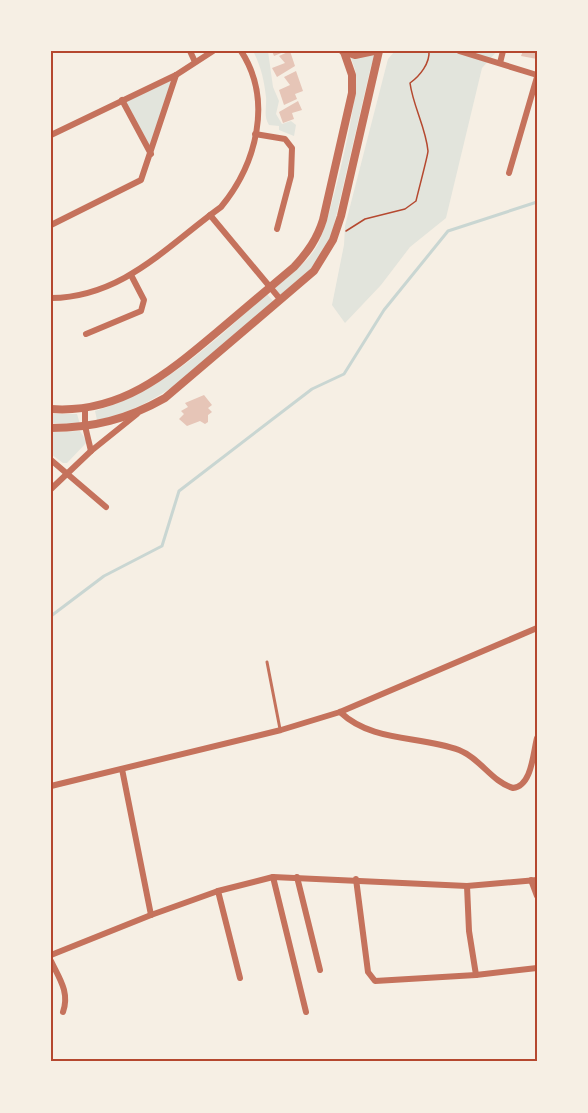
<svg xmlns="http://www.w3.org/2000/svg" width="588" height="1113" font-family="Manrope,sans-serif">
  <rect width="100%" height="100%" fill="#f6efe4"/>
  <g fill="#e2e4dc">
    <path d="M253,51H268L273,87L279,101L276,114L282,124L291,121L296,125L294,136L279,130V126L269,125C263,116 267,107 266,97C264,80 261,66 253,51Z"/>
    <polygon points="395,51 497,51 482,68 446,218 410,247 381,285 345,323 332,305 344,245 345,226 388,59"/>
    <path d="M377,52L371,66L331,238L311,269L280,295L275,288C291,274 310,261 319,242C330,221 359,98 356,76C356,70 353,64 351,58Z"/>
    <polygon points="176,75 151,154 122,100"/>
    <path d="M267,294L273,301C220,347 169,406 97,420L95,411C167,389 212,342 267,294Z"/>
    <polygon points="51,414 77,414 80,424 51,423"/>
    <polygon points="80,431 87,442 67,463 63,463 51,454 51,432"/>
  </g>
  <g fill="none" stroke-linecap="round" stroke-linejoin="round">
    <polyline stroke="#c9d6d2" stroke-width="3" points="51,616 104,576 162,546 179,491 312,389 344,374 384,310 448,231 537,202"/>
  </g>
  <g fill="#e6c5b7">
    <polygon points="272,51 286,51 274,56"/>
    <polygon points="290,51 295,66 277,77 272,68 285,63 279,56"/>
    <polygon points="523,51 537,51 537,59 521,56"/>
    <polygon points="296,71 303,91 295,94 297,99 284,105 279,90 290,85 284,77"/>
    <polygon points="298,101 302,110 292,113 294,119 283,123 279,112"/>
    <polygon points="204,395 212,405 208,408 212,412 208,415 208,422 205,424 200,421 187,426 179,419 184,414 181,411 188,407 185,403"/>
  </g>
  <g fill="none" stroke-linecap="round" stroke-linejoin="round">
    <path stroke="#b5482f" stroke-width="1.5" d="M346,231L365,219L405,209L416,201C418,192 428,155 428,151C426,128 413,106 410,83C420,76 430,63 429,51"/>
    <polyline stroke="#c5725c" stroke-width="3" points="267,662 280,729"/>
    <g stroke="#c5725c" stroke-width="6">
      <polyline points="190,51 195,62"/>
      <polyline points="459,51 537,75"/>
      <polyline points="500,63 503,51"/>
      <polyline points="122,100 151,154"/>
      <polyline points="255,134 285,139 292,148 291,176 277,229"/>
      <polyline points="51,135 176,75 213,51"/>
      <polyline points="509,173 537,77"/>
      <polyline points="210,215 280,299"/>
      <polyline points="51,225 141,180 176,75"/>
      <path d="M51,298C123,297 167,246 221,207C257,163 273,100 241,51"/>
      <polyline points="86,334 141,311 144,300 131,275"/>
      <polyline points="85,409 85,426 91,451"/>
      <polyline points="51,460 106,507"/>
      <polyline points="51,489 91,451 137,414"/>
      <path d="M340,712C373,743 419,735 459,750C480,758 492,782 513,788C532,786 533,753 537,738"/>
      <polyline points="122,769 151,915"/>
      <polyline points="51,786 281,730 340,712 537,628"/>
      <polyline points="273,877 306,1012"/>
      <polyline points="297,877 320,970"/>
      <polyline points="356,879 368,972 375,981 476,975 537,968"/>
      <polyline points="531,880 537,896"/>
      <polyline points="467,886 469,931 476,975"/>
      <polyline points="218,891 240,978"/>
      <polyline points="51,955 151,915 218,891 273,877 467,886 537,880"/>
      <path d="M51,961C59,978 70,992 63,1012"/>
    </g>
    <g stroke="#c5725c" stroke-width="8">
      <polyline points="343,51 355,55 374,51"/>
      <path d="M51,409C120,414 167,374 217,332C242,311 268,289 294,267C308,252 317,239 323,220L352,93V75L344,52"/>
      <path d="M51,428C93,428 128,419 165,398L314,271L333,240L341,216L379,51"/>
    </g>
  </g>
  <rect width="588" height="1113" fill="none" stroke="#f6efe4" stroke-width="105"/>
  <rect x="52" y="52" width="484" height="1008" fill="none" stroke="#b5482f" stroke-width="2"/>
</svg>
